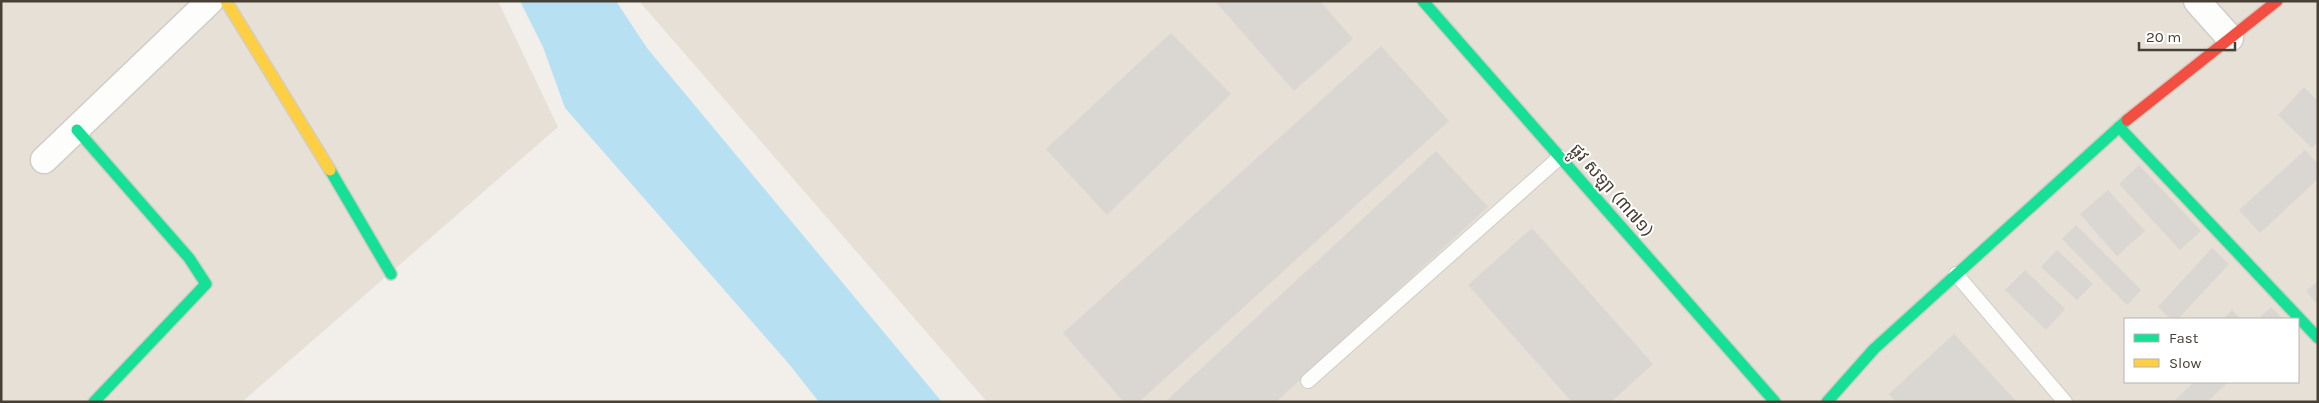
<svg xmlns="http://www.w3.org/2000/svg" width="2319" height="403" font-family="Karla,'Noto Sans Khmer',sans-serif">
  <rect width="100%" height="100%" fill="#f2efea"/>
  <g fill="#e6e0d7" fill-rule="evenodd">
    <polygon points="1,1 498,1 558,127 242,402 1,402"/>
    <path d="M639,1H2318V402H987ZM2125,319H2298V382H2125Z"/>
  </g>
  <polygon fill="#b7e0f3" points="520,1 616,1 647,48 942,402 819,402 789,364 565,108 543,47"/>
  <g fill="#dad6d1">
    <polygon points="1215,1 1320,1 1353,39 1294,91"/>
    <polygon points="1171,33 1231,94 1107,215 1046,149"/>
    <polygon points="1381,46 1449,121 1139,402 1124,402 1063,333"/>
    <polygon points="2304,87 2318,101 2318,142 2312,148 2278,115"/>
    <polygon points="2305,150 2318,164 2318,179 2260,233 2239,210"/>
    <polygon points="1436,151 1488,207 1276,402 1165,402"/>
    <polygon points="2139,165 2201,231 2180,250 2119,184"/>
    <polygon points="2108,190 2145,231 2117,256 2080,214"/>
    <polygon points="2076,225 2141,290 2127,305 2062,239"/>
    <polygon points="1532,228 1653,364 1611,402 1572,402 1468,285"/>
    <polygon points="2212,248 2229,264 2178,319 2171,319 2158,307"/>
    <polygon points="2057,250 2093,284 2077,300 2041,267"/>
    <polygon points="2025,270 2065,309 2046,330 2005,290"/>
    <polygon points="2318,281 2318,305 2306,291"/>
    <polygon points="2271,307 2283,319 2258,319"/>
    <polygon points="2232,310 2241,319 2223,319"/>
    <polygon points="1954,334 2017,402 1896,402 1889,394"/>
    <polygon points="2194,382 2228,382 2207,402 2173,402"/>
  </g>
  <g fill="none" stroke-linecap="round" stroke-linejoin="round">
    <g stroke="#d0ccc7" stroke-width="16">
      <g id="lane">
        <polyline points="1956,274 2065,402"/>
        <polyline points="1308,381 1560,157"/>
      </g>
    </g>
    <g stroke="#d0ccc7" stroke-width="29">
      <g id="street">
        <polyline points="2197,1 2230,38"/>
        <polyline points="44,160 210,1"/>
      </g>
    </g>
    <g stroke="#d3cdc1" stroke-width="14">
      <g id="fast">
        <polyline points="1423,1 1775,402"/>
        <polyline points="2119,127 2318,338"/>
        <polyline points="77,130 189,258 206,284 94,402"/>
        <polyline points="330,170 391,274"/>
        <polyline points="1827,402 1874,349 2127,120"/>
      </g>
    </g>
    <g stroke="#d3cdc1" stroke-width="14">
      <polyline id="slow" points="226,1 330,170"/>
    </g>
    <g stroke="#d3cdc1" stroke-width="14">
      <polyline id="jam" points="2127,120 2277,1"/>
    </g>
    <use href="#lane" stroke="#fdfdfc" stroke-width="14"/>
    <use href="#street" stroke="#fdfdfc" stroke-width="26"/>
    <use href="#fast" stroke="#16e098" stroke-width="11"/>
    <use href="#slow" stroke="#ffcf43" stroke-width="11"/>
    <use href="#jam" stroke="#f24e42" stroke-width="11"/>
  </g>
  <g text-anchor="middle" stroke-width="4" stroke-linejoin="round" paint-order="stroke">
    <g font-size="18" fill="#494035" stroke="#fff">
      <text transform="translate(1612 190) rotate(49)" y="6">ផ្លូវ សឡា (៣៧១)</text>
    </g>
  </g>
  <rect width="2319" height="403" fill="none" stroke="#494035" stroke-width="5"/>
  <rect x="2124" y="318" width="175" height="65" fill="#ffffff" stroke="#b6b3ae"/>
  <rect x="2134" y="334" width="25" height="8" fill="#16e098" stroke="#b6b3ae"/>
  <text x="2169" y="343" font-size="15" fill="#494035">Fast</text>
  <rect x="2134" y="359" width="25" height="8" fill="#ffcf43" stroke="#b6b3ae"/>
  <text x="2169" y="368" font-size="15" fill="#494035">Slow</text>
  <path d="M2139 42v8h96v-8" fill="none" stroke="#494035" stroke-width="2.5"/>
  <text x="2146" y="42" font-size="15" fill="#494035" stroke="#ffffff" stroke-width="4" paint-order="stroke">20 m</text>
</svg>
